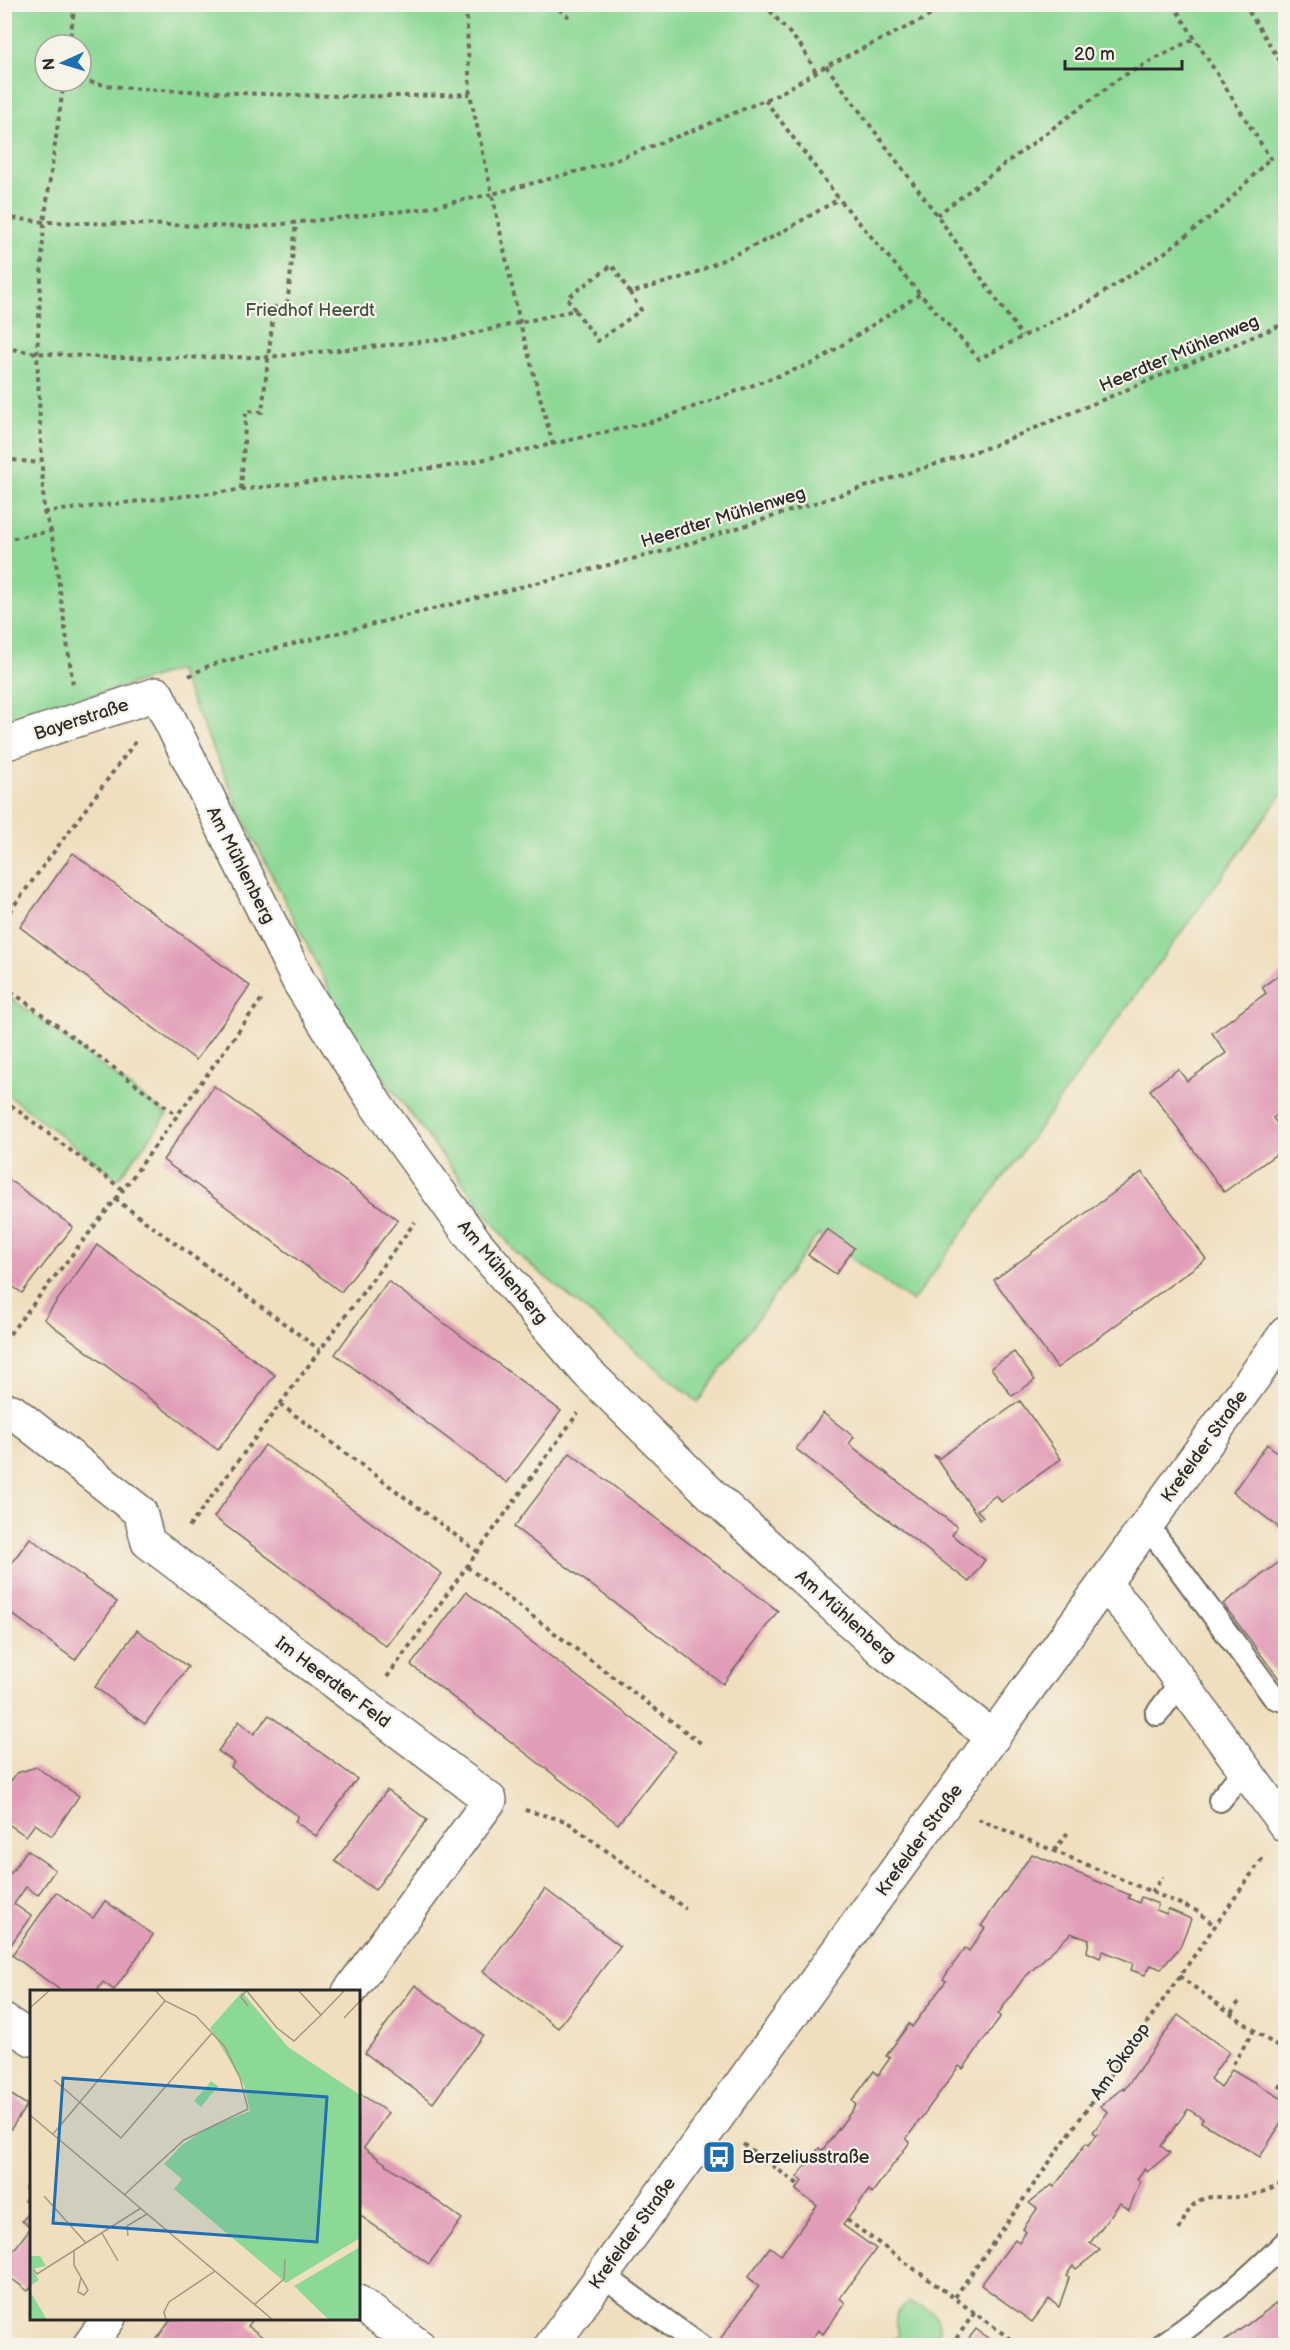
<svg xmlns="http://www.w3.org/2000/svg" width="1290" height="2350" font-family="'Balsamiq Sans',sans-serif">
  <rect width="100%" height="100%" fill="#f7f3e8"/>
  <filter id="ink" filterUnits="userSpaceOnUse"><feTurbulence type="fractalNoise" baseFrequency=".0167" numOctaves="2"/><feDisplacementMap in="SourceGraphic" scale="12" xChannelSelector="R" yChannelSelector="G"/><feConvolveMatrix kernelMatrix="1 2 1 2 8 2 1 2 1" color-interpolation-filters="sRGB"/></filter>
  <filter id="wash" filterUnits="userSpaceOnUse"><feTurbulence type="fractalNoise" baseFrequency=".008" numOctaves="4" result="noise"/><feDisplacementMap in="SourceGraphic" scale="24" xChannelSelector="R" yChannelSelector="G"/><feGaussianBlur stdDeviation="1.35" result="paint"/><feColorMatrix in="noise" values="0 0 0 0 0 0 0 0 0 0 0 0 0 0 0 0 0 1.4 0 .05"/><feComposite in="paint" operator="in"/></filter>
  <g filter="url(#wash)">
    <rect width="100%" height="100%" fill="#f0dfbf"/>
    <g fill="#8cd895" stroke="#5c8260" stroke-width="1.5" fill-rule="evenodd">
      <path d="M5,5H1285V790L912,1302L818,1234L698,1402L516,1253L354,1039L249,829L178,670L5,723ZM45,45H81V81H45Z"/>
      <polygon points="4,993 167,1115 118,1179 5,1093"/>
      <path d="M909,2303C938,2309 941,2318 939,2345H877L881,2340L896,2339L899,2334C895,2317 892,2313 909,2303Z"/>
    </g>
    <g id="blocks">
      <g fill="#e19db8">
        <polygon points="73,853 250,986 196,1060 20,927"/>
        <polygon points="1286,970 1286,1109 1273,1118 1286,1135 1286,1147 1224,1192 1150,1090 1178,1069 1187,1081 1226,1053 1212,1033 1266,993 1262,987"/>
        <polygon points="214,1086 398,1220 341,1292 163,1160"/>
        <polygon points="1142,1172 1206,1259 1057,1368 994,1280"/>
        <polygon points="4,1176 73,1227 22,1293 4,1280"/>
        <polygon points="827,1229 854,1248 836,1274 808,1255"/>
        <polygon points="97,1245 275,1375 218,1450 44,1319"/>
        <polygon points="388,1281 561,1411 507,1483 335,1354"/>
        <polygon points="1014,1352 1035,1380 1012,1396 991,1368"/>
        <polygon points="1020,1401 1061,1459 1001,1502 996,1495 977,1510 983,1517 980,1519 934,1455 939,1458"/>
        <polygon points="823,1413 854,1437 849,1444 957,1527 952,1535 985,1560 969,1582 796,1449"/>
        <polygon points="1267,1444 1286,1459 1286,1539 1277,1526 1233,1492"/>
        <polygon points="265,1445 442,1574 386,1646 214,1517"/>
        <polygon points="570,1453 778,1611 723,1684 514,1527"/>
        <polygon points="30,1538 117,1602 75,1660 4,1608 4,1573"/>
        <polygon points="1286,1557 1286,1677 1280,1680 1223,1604"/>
        <polygon points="466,1592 675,1751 618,1824 411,1665"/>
        <polygon points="137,1630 188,1667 145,1724 95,1687"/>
        <polygon points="269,1715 357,1779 316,1836 295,1821 298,1816 231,1767 234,1762 218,1751 239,1721 254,1734"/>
        <polygon points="36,1767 79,1796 52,1836 35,1824 26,1836 4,1821 4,1790 17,1773"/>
        <polygon points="387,1790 427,1820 375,1890 335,1861"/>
        <polygon points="27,1850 55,1870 38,1895 26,1887 14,1904 31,1916 7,1950 4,1949 4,1868 11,1873"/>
        <polygon points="1032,1854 1130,1895 1128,1898 1139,1903 1141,1897 1158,1904 1156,1910 1167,1914 1168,1909 1191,1919 1180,1947 1161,1969 1151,1965 1145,1975 1131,1970 1133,1963 1103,1951 1100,1958 1087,1952 1089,1940 1071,1933 1023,1979 998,2014 1001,2016 963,2069 959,2066 906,2139 910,2142 872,2193 869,2190 843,2225 876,2249 840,2298 845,2303 823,2334 818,2330 807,2346 715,2346 759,2286 748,2277 770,2247 781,2255 817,2206 796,2190 802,2181 797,2177 819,2148 822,2151 856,2105 852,2101 874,2071 878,2075 890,2058 886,2056 909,2024 912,2027 946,1981 943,1979 965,1948 969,1951 985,1928 981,1926"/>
        <polygon points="545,1889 620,1946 558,2028 483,1971"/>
        <polygon points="56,1892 93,1918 105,1901 153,1935 114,1990 103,1982 96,1992 63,1992 12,1955"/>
        <polygon points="415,1985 483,2035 433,2103 365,2053"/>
        <polygon points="1178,2015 1229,2052 1210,2079 1221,2088 1232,2069 1286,2101 1286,2115 1260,2157 1201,2122 1203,2119 1188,2109 1161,2146 1170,2153 1147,2172 1144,2169 1137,2179 1140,2182 1129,2210 1120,2203 1090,2243 1100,2250 1076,2269 1073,2266 1066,2276 1069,2278 1059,2307 1049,2299 1032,2322 981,2285 1015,2239 1019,2242 1026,2232 1023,2229 1037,2209 1029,2203 1052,2185 1054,2187 1086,2143 1089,2145 1097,2135 1093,2132 1108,2112 1100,2106 1123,2088 1124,2090"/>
        <polygon points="4,2090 27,2105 4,2139"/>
        <polygon points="358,2092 388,2113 364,2148 462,2219 429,2264 358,2214"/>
        <polygon points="32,2180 32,2206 24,2201 30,2192 25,2188"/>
        <polygon points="32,2209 32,2286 28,2291 4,2273 4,2263 31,2227 22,2221"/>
        <polygon points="1281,2300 1286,2306 1286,2346 1218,2346"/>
        <polygon points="171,2319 253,2319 248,2326 275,2346 152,2346"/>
        <polygon points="976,2329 998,2346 973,2346 967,2341"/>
      </g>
    </g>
  </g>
  <g filter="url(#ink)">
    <use href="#blocks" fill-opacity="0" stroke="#706a5f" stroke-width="1.5"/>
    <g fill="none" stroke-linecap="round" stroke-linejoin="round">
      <g stroke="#706a5f" stroke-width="26">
        <g id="lane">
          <polyline points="1147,1525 1274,1697 1286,1701"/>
          <polyline points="1157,1714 1181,1682"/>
          <polyline points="1220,1800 1244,1770"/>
          <polyline points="601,2274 700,2346"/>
          <path d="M1161,2346C1206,2315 1247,2281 1286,2242"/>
        </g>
      </g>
      <g stroke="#706a5f" stroke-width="36">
        <g id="street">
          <polyline points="4,744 157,694 299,982 377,1106 476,1243 587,1372 711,1494 883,1651 993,1737"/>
          <polyline points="4,1411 12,1411 140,1512 148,1542 490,1800 349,1992"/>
          <polyline points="1104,1584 1131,1614 1286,1826"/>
          <polyline points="4,2021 32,2039"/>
          <polyline points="358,2302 419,2346"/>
          <polyline points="89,2346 109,2318"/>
        </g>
      </g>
      <g stroke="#706a5f" stroke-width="36">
        <polyline id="secondary" points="551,2346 1286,1333"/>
      </g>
      <g stroke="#706a5f" stroke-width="4" stroke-dasharray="4.5 4.5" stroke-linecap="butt">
        <polyline points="552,4 569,17"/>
        <polyline points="764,4 801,46 816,72"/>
        <polyline points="1173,4 1270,158 1286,157"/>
        <polyline points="1244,4 1286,70"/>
        <polyline points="69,45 75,4"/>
        <polyline points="826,66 937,215 1022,336"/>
        <path d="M81,80C125,91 173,90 218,92C302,96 385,98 470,94"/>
        <polyline points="64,81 44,222 37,353 44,512 51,531 54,548 73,685"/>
        <polyline points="765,100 839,199 920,294"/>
        <polyline points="937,215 1121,77 1195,38"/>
        <polyline points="4,217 44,222 255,227 421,209 492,194 470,94 466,4"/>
        <polyline points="575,310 567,298 612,265 630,293"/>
        <polyline points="4,348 37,353 114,358 269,357 448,339 575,310 598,341 641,310 630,293 690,275 775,236 839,199"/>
        <polyline points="553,445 520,323 492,194 605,164 699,128 779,94 826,66 924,19 950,4"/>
        <polyline points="4,459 40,463"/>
        <polyline points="241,489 246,411 262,412 274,307 287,307 296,223"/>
        <polyline points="44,512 458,465 655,421 816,362 920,294 979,359 1086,304 1164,253 1223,207 1270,158"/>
        <polyline points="4,540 51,531"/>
        <polyline points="189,676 210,665 672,549 992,446 1286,323"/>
        <polyline points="4,919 136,741"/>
        <polyline points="4,986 177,1115"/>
        <polyline points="4,1100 123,1190"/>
        <polyline points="115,1199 320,1350"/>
        <polyline points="4,1341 123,1190 264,996"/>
        <polyline points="280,1404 478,1552"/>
        <polyline points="189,1527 415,1222"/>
        <polyline points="467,1567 702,1744"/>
        <polyline points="387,1677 578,1413"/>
        <polyline points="525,1810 566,1821 686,1909"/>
        <polyline points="978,1819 1197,1911 1215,1926"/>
        <polyline points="1054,1851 1069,1831"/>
        <polyline points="1151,1892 1163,1877"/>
        <polyline points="1179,1976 1286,2053"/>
        <polyline points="1231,2013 1241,1999"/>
        <polyline points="1233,2064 1254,2030"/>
        <polyline points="1279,2088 1286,2078"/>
        <polyline points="743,2144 799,2185"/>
        <polyline points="847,2220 1020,2346"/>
        <path d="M1179,2230C1184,2221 1187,2209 1196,2203C1207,2194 1220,2198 1232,2197C1249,2197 1271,2191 1286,2181"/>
        <polyline points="955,2297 1264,1856"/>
        <polyline points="951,2346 975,2312"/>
      </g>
      <use href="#lane" stroke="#fff" stroke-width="22"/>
      <use href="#street" stroke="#fff" stroke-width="33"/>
      <use href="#secondary" stroke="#fff" stroke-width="33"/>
    </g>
  </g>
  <defs>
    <g id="bus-square" transform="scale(1.725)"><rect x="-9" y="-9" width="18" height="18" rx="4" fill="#1f6fb2" stroke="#f7f3e8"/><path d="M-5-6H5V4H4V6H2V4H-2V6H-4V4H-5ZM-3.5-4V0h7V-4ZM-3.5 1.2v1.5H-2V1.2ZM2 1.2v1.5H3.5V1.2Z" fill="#fff"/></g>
  </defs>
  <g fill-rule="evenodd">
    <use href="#bus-square" x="719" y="2157"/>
  </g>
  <g text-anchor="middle" stroke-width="4.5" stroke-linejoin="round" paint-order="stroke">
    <g font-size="18" fill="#435646" stroke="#f7f3e8">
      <text x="310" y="316">Friedhof Heerdt</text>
    </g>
    <g font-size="18" fill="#2b2b2b" stroke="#f7f3e8">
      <text transform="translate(1179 353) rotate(-23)" y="6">Heerdter Mühlenweg</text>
      <text transform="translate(723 517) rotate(-17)" y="6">Heerdter Mühlenweg</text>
      <text transform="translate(81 719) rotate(-18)" y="6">Bayerstraße</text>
      <text transform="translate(241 865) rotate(63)" y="6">Am Mühlenberg</text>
      <text transform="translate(503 1272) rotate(50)" y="6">Am Mühlenberg</text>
      <text transform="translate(1204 1446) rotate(-54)" y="6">Krefelder Straße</text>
      <text transform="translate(846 1616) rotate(42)" y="6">Am Mühlenberg</text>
      <text transform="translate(333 1682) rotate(37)" y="6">Im Heerdter Feld</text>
      <text transform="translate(919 1840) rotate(-54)" y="6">Krefelder Straße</text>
      <text transform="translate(1120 2061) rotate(-55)" y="6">Am Ökotop</text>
      <text transform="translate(632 2233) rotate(-54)" y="6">Krefelder Straße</text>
    </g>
    <g font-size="18" fill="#2b2b2b" stroke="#f7f3e8" text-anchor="start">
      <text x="742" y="2163">Berzeliusstraße</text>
    </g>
  </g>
  <g transform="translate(30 1990)">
    <rect width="330" height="330" fill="#f0dfbf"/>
    <path d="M212,2L258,57L330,105V248L256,293L144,199L152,189L134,174L152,155L178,138L220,121L214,95L180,38ZM181,91L188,96L171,117L164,111ZM330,257V330H299L264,296ZM0,266H10L16,276L2,279L9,290L0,296ZM0,301L17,330H0Z" fill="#8cd895"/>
    <path fill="none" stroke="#a19784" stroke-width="1.5" d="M216,0L247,38L264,51L291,25L268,0M216,1L211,7L218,16M0,18L20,0M291,25L315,0M314,28L330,11M24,90L91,148L182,43M0,125L243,330M23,144L135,11M94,205L154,150L218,119L210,88L195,57L166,26L135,11L125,0M14,206L56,253M72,243L88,271M98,246L97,236L117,224M44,261V275L58,300L54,305L48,302L51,287M3,279L7,284L111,218M225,314L254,289L255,269M136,330L134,322L139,312L185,281"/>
    <path fill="#1f6fb2" fill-opacity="0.15" stroke="#1f6fb2" stroke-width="3" d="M33,88L297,107L287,252L23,233Z"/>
    <rect width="330" height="330" fill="none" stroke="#2b2b2b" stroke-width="3"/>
  </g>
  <rect width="1290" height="2350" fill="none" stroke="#f7f3e8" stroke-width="24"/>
  <g transform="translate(63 63) rotate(266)"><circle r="28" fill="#f7f3e8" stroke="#a5a39c" stroke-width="1.5"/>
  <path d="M0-4.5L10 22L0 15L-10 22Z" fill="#1f6fb2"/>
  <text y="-9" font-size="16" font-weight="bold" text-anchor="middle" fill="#2b2b2b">N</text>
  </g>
  <path d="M1065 60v9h117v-9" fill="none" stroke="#2b2b2b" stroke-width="3"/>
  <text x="1074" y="60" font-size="18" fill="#2b2b2b" stroke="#f7f3e8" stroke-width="4.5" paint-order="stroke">20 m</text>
</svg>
